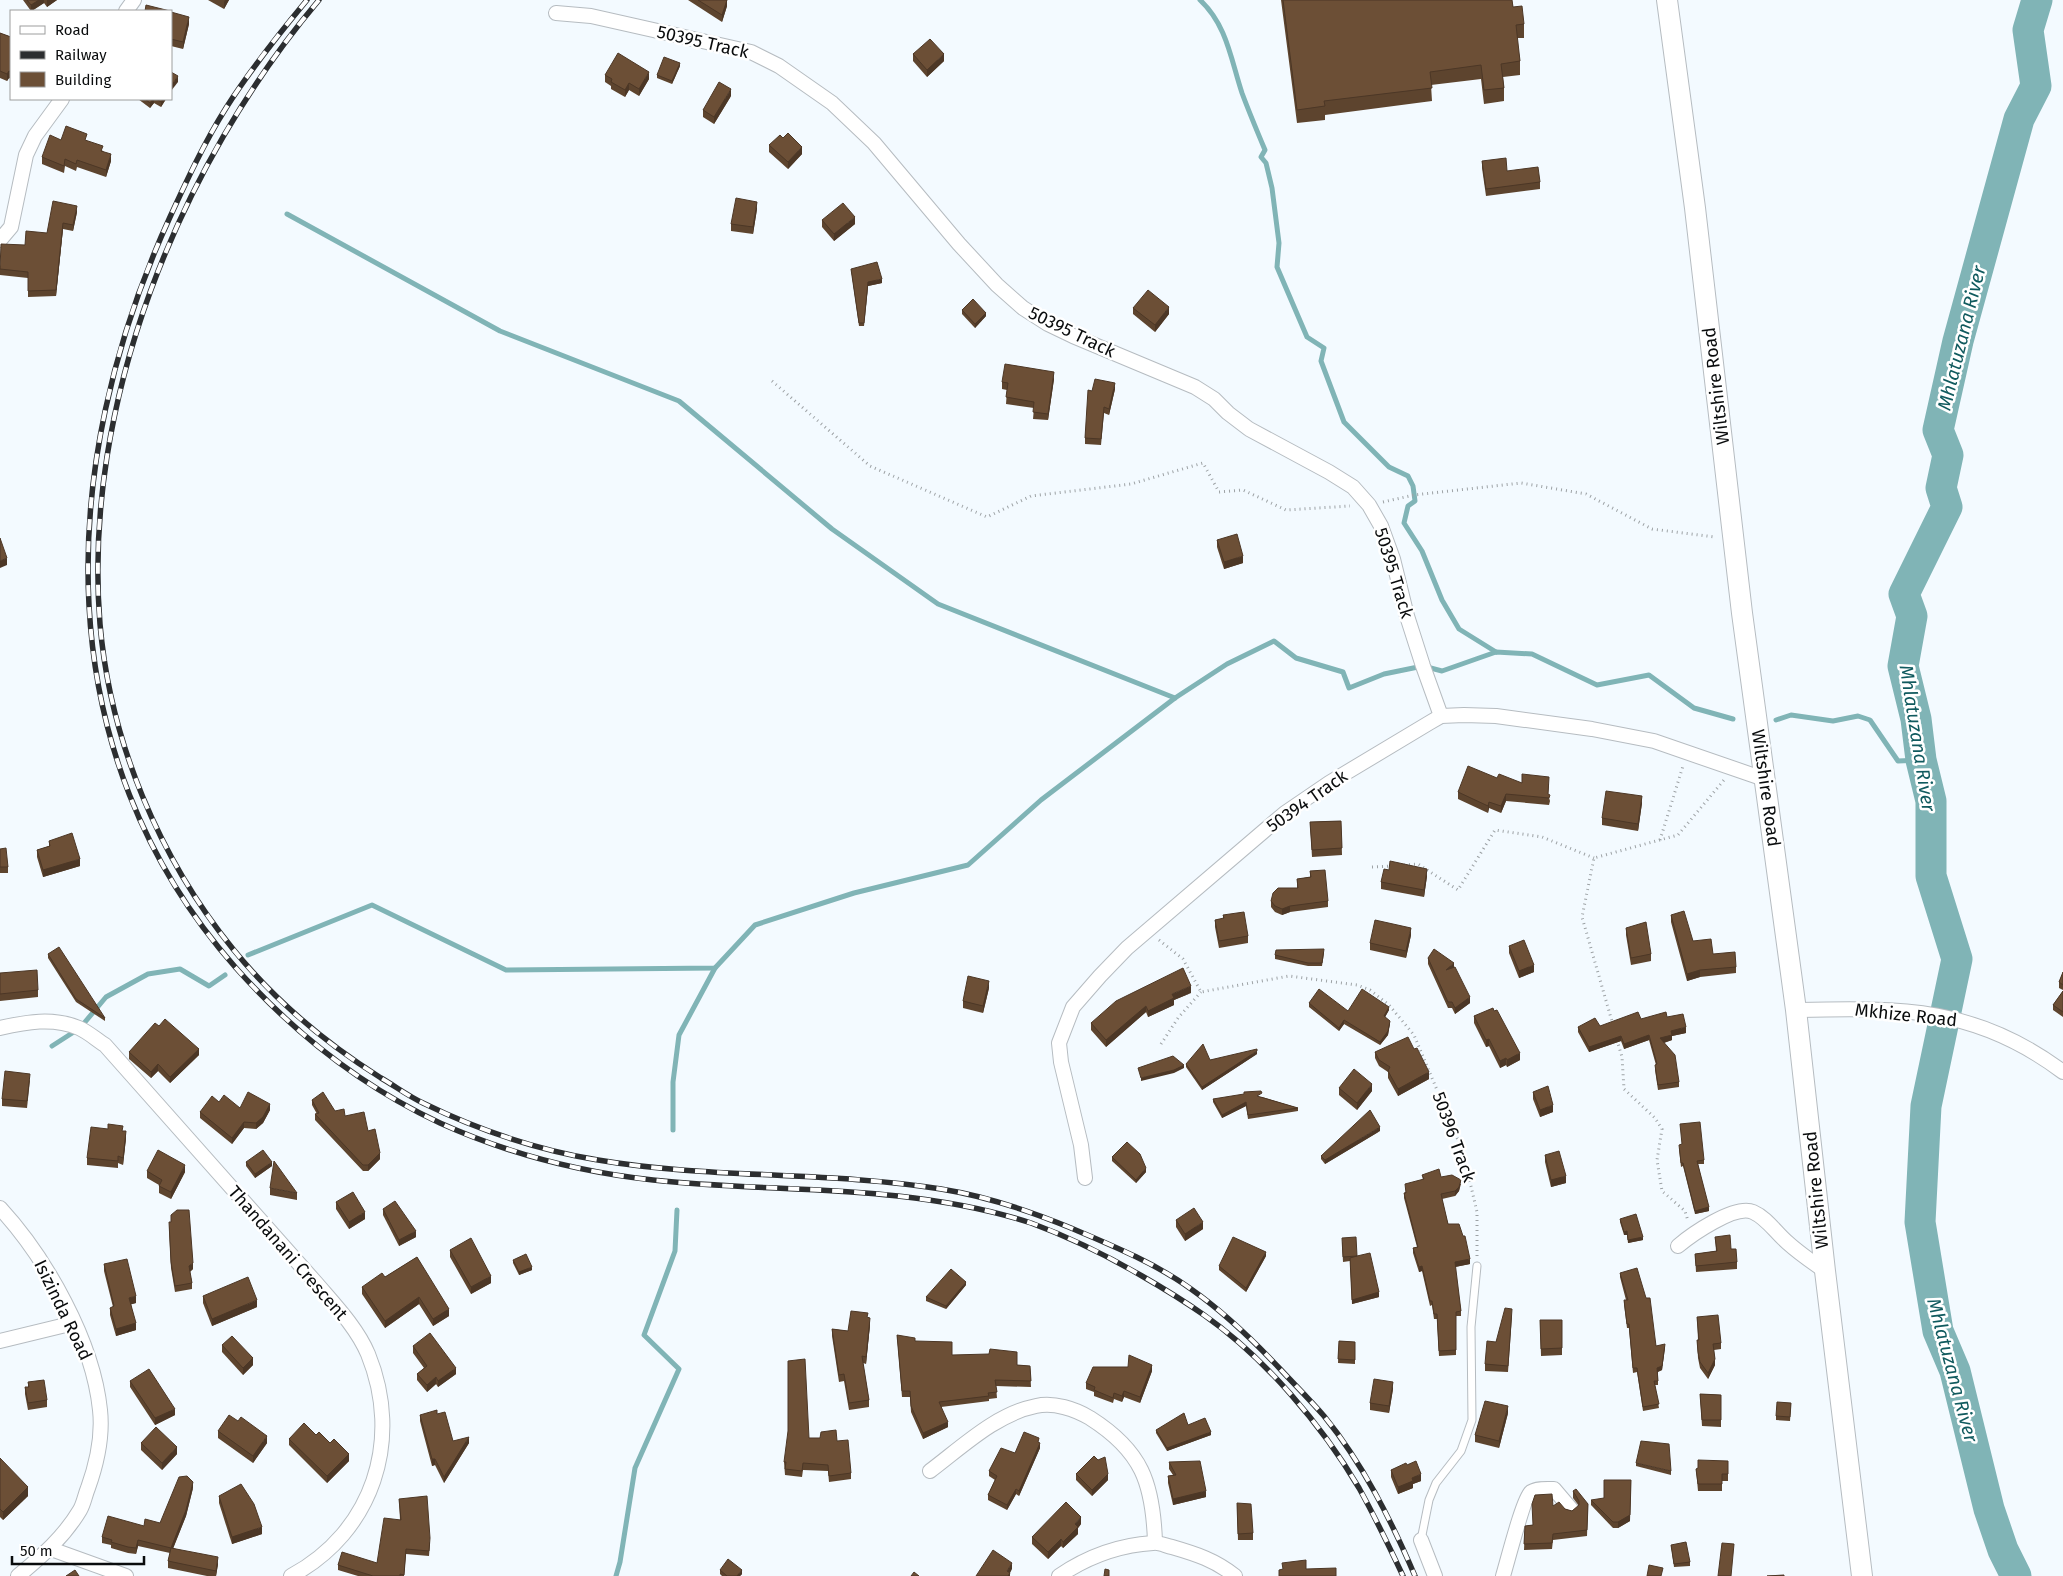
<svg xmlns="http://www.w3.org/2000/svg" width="2063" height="1576" font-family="'Fira Sans',sans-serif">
  <rect width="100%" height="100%" fill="#f3faff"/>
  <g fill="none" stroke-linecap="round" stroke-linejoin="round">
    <g stroke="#80b4b6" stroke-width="5">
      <path d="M1200,0C1227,25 1231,60 1242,93C1249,112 1257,131 1265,150L1261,157L1266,163L1272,188L1279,243L1277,267L1307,337L1324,348L1321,361L1344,422L1389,467L1408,476L1413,486L1415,501L1408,506L1404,523L1422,551L1442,600L1459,629L1496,652"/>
      <polyline points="287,214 500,331 679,401 832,529 938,604 1175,698"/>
      <polyline points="1776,720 1791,715 1833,721 1858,716 1870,720 1898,761 1921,760"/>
      <polyline points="248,955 372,905 506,970 715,968 755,925 854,893 968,865 1041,800 1175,698 1227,664 1274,641 1296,658 1343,672 1349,688 1384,674 1423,666 1442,671 1496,652 1532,654 1597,685 1649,675 1694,708 1733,719"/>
      <polyline points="52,1046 80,1028 106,997 148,974 180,969 209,986 225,975"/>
      <polyline points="673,1130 673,1082 679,1035 715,968"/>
      <polyline points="616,1576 620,1562 635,1468 679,1369 644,1335 675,1251 677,1210"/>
    </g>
    <polyline stroke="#80b4b6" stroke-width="31" points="2016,1576 2003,1550 1989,1509 1955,1371 1938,1331 1920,1222 1926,1106 1957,959 1931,876 1931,801 1921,760 1916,719 1903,666 1912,616 1904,594 1947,507 1941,488 1948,455 1938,430 1958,341 2019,119 2036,86 2028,30 2037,0"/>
    <g stroke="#b6bcc1" stroke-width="9">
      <polyline id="lane" points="1421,1540 1429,1500 1436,1483 1461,1451 1472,1420 1471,1327 1477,1266"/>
    </g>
    <g stroke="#b6bcc1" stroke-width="16">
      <g id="street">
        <polyline points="126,11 134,0"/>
        <polyline points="556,13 591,16 751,52 779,66 832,103 874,143 959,244 997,285 1023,308 1048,324 1073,336 1195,387 1214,399 1228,413 1249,429 1329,472 1353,487 1369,505 1381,526 1393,559 1407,616 1423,666 1441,716"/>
        <polyline points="0,240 11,227 26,155 35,136 62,99"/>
        <path d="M1796,1010C1901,1008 1975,1006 2063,1072"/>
        <path d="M0,1028C26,1022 53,1017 79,1028C88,1032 97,1040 105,1045L317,1284C335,1305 357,1328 368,1354C403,1440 373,1532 291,1576"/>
        <polyline points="1085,1178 1081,1145 1061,1062 1059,1043 1073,1007 1100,976 1127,948 1285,813 1329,783 1429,723 1441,716 1464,715 1496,716 1592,729 1654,741 1764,779"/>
        <path d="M0,1208C46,1258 93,1341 100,1410C103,1437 97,1463 88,1488C85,1495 84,1503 80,1510C64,1537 42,1556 18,1576"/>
        <path d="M1678,1246C1691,1235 1735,1204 1753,1212C1767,1218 1776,1233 1788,1243C1799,1253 1812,1262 1825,1271"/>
        <polyline points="0,1341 74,1323"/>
        <path d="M930,1471C962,1447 996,1414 1036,1406C1054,1402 1075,1409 1090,1418C1142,1451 1153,1483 1155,1542"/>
        <polyline points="1421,1540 1435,1576"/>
        <polyline points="51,1549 126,1576"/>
        <path d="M1059,1576C1087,1557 1120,1545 1153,1543C1159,1542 1166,1546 1172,1547C1196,1554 1215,1560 1235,1576"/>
        <path d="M1503,1576C1507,1563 1524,1496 1531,1492C1537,1488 1547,1489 1554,1489L1571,1509"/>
      </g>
    </g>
    <g stroke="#b6bcc1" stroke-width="22">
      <polyline id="secondary" points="1667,0 1695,208 1742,613 1796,1010 1825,1271 1862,1576"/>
    </g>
    <g stroke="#9da2a5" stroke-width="3" stroke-dasharray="1 4" stroke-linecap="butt">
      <polyline points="772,381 870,466 987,517 1031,496 1131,484 1203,463 1219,492 1243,490 1286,510 1350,506"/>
      <polyline points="1383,502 1414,495 1521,483 1586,494 1652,529 1715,537"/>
      <polyline points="1660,840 1683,766"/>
      <polyline points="1404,865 1418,864 1458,890 1495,830 1542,837 1594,858"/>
      <polyline points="1372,867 1393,866"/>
      <polyline points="1159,940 1183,959 1201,992 1289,976 1357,985 1370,990 1389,1005 1414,1035 1463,1152 1477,1212 1477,1256"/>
      <polyline points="1613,1025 1582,917 1594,858 1678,835 1724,780"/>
      <polyline points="1617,1040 1622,1057 1624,1089 1655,1118 1662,1129 1657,1160 1662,1191 1685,1211 1688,1221"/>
      <polyline points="1161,1044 1178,1018 1201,992"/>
    </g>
    <use href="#lane" stroke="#fff" stroke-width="7"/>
    <use href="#street" stroke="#fff" stroke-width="14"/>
    <use href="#secondary" stroke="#fff" stroke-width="20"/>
    <g stroke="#2c2e30" stroke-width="5.5">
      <g id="rail">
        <path d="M307,0C278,35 250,70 226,108C204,143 187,180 170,217C56,466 46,753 236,968C293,1032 361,1086 440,1123C506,1153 580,1172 653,1180C734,1189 817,1187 898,1196C943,1201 988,1209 1031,1223C1069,1237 1106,1255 1142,1276C1163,1288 1184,1301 1204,1315C1264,1357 1322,1425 1359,1488C1375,1517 1389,1546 1403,1576"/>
        <path d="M319,0C179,166 82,404 100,624C110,741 159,858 233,949C275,1001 324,1042 381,1078C395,1086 408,1096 423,1103C478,1130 538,1150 598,1160C710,1179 829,1171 941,1189C985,1196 1030,1211 1071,1228C1111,1245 1155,1263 1191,1289C1225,1313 1254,1341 1282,1371C1296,1386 1311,1401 1324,1416C1363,1464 1391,1520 1415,1576"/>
      </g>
    </g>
    <use href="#rail" stroke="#fff" stroke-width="4" stroke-dasharray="11" stroke-linecap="butt"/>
  </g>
  <g fill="#5d442e">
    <polygon points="23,0 57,0 47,7 44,3 32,11 31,11"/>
    <polygon points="208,0 229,0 224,9"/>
    <polygon points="688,0 727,0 727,6 722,22"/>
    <polygon points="1281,0 1512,0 1513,7 1524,24 1524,38 1517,38 1520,61 1520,75 1503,77 1504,88 1504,101 1484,104 1481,79 1431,85 1432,101 1325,115 1325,120 1297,123"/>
    <polygon points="171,12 189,24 183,49 171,46"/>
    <polygon points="0,33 11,37 11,79 9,78 7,81 0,78"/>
    <polygon points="913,54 944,61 927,77 913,61"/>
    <polygon points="680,66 672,84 657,78 657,75"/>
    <polygon points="605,75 649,79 639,96 629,90 625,97 611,89 611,86 605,82"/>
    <polygon points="731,96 714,124 703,117 703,110"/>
    <polygon points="138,99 166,99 161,107 154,103 150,108"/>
    <polygon points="783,138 802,154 788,169 769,152 769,145"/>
    <polygon points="61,140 87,141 103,151 111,161 106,177 77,167 76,171 65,166 64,173 42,164 42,157"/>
    <polygon points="1482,161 1507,171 1540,182 1540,189 1486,196 1482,168"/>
    <polygon points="757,209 753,234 731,231 731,224"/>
    <polygon points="77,212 73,231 63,229 56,296 28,297 28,278 0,275 0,266 25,245 47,233"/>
    <polygon points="822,220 855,224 834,241 822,227"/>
    <polygon points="851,269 882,283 868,286 864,326 859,326"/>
    <polygon points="1133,308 1169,314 1155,332 1133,314"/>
    <polygon points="962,310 986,316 975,328 962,314"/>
    <polygon points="1054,379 1048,420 1033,419 1034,408 1006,404 1007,390 1002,389 1002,382"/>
    <polygon points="1115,389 1109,415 1104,413 1101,445 1085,444 1085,438 1092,391"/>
    <polygon points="1217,540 1243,563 1224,569 1217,547"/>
    <polygon points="1497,778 1522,783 1549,784 1548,794 1550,801 1549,805 1506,801 1501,813 1489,808 1488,813 1458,799 1458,792"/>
    <polygon points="1642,803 1638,831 1602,825 1602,818"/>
    <polygon points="1341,821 1342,855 1312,857 1310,822"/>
    <polygon points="49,841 80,866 43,877 37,857 37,850 49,846"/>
    <polygon points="0,849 8,867 8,873 0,873"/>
    <polygon points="1389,870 1427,876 1424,897 1381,889 1381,882"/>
    <polygon points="1310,871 1328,901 1328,907 1290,912 1282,915 1275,912 1271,907 1271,901 1297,888 1297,879 1310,877"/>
    <polygon points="1223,915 1248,936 1248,943 1219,948 1215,927 1215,920 1223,919"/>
    <polygon points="1671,915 1693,941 1713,954 1736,967 1736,973 1700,977 1687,981 1671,922"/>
    <polygon points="1626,928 1651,954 1651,961 1631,965 1626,935"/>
    <polygon points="1411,935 1406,958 1370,950 1370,943"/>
    <polygon points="1509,946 1534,972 1519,978 1509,953"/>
    <polygon points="1324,953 1322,966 1308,966 1275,959 1275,955"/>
    <polygon points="48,954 105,1018 105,1021 76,1002 48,958"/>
    <polygon points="1428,958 1454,967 1470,1003 1455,1014 1452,1008 1448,1008 1428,964"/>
    <polygon points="2063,972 2063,990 2059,988 2059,982"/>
    <polygon points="0,973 38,990 38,997 0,1001"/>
    <polygon points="989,988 983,1013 963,1008 963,1001"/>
    <polygon points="2063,991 2063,1017 2053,1010 2053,1005"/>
    <polygon points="1191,993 1174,1000 1174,1005 1148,1017 1146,1012 1106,1047 1091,1030 1091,1023"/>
    <polygon points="1309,1003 1348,1011 1389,1010 1385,1017 1390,1024 1388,1035 1380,1045 1344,1024 1339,1031 1309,1007"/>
    <polygon points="1494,1011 1520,1060 1507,1067 1506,1065 1500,1068 1489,1046 1486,1047 1474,1023 1474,1016"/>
    <polygon points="1667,1017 1686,1033 1672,1036 1672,1040 1664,1043 1679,1082 1679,1087 1658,1090 1655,1070 1656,1065 1649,1040 1624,1049 1621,1041 1589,1052 1578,1032 1578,1027 1600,1026 1641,1019"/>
    <polygon points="159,1026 199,1055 170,1083 158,1071 151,1078 129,1059 129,1052"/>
    <polygon points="1414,1049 1429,1079 1398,1096 1388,1078 1388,1072 1379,1066 1375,1058 1375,1052"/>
    <polygon points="1257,1054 1202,1090 1186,1067 1186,1064 1210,1060"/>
    <polygon points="30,1080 27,1108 2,1106 2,1099"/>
    <polygon points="1339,1088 1372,1091 1357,1110 1339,1095"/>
    <polygon points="1533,1092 1553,1112 1540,1117 1533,1099"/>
    <polygon points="1262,1097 1298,1108 1298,1111 1248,1119 1246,1106 1222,1118 1213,1102 1213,1099"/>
    <polygon points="312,1100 345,1116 368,1131 380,1159 368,1171 363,1171 315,1120 315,1114 317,1114 312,1105"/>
    <polygon points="219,1102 240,1108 270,1110 263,1123 256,1129 244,1128 232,1144 200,1118 200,1112"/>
    <polygon points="123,1131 126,1138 123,1165 118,1163 118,1168 87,1165 87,1158"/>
    <polygon points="1380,1131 1325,1164 1321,1159 1321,1156"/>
    <polygon points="1679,1148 1704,1160 1704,1164 1698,1164 1709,1211 1695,1214 1683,1166 1681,1167"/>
    <polygon points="1545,1155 1566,1183 1551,1187 1545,1162"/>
    <polygon points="1112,1157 1146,1172 1136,1183 1112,1161"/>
    <polygon points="246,1162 272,1166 255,1178 246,1166"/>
    <polygon points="147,1171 185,1172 171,1199 159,1193 159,1185 147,1178"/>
    <polygon points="1422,1175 1441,1177 1461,1184 1459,1191 1455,1196 1442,1199 1448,1224 1470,1264 1455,1267 1461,1311 1461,1316 1456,1316 1456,1355 1439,1356 1437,1319 1434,1319 1432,1305 1430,1306 1422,1271 1419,1272 1413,1253 1413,1248 1417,1247 1404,1198 1404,1193 1423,1180"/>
    <polygon points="270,1188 297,1193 297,1200 270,1195"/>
    <polygon points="336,1202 365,1219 349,1229 336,1209"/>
    <polygon points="383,1209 416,1237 399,1246 383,1215"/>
    <polygon points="171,1215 193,1269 190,1272 192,1283 192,1289 175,1292 171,1268 169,1228 171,1222"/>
    <polygon points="1620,1219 1643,1240 1628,1243 1627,1235 1624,1235 1620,1222"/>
    <polygon points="1176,1220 1203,1229 1185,1241 1176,1227"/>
    <polygon points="1715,1237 1731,1249 1737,1262 1737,1269 1696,1272 1695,1254 1716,1251"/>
    <polygon points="1342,1242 1357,1256 1379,1297 1352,1304 1350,1261 1343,1262"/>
    <polygon points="450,1250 491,1283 471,1294 450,1257"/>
    <polygon points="1266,1256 1246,1292 1219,1270 1219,1266"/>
    <polygon points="417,1257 449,1316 433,1326 419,1304 385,1328 362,1294 362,1287 385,1277"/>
    <polygon points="513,1260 532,1270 519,1275 513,1263"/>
    <polygon points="104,1264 136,1303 131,1304 136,1330 116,1336 110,1315 110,1308 113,1307 104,1271"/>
    <polygon points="1620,1273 1656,1346 1665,1348 1662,1370 1658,1372 1658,1385 1655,1385 1659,1408 1643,1411 1637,1372 1633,1373 1629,1328 1627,1328 1624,1304 1624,1300 1626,1300 1620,1277"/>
    <polygon points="966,1285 946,1309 926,1301 926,1297"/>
    <polygon points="203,1296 257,1307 212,1326 203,1303"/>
    <polygon points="1512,1315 1508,1372 1485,1371 1485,1364 1496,1342"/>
    <polygon points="1697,1317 1721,1343 1721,1349 1714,1350 1715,1365 1708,1379 1700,1368 1698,1358 1697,1340 1698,1340"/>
    <polygon points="868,1318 870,1325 866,1364 863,1363 869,1400 869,1407 849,1410 844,1381 839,1382 832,1336 832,1329 848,1331"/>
    <polygon points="1540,1320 1562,1320 1562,1355 1541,1356"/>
    <polygon points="897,1335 952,1355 1017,1365 1030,1366 1031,1387 996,1386 997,1398 989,1399 989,1401 941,1407 948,1427 923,1439 911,1412 910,1397 902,1397"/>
    <polygon points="1339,1341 1355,1342 1355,1364 1338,1363"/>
    <polygon points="222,1345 253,1365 243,1375 222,1352"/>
    <polygon points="413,1346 456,1374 438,1387 436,1384 427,1392 417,1380 417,1374 424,1368 413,1353"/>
    <polygon points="1152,1371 1140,1403 1124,1397 1122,1402 1114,1399 1113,1403 1094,1396 1094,1392 1086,1389 1086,1383"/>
    <polygon points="130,1381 175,1415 155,1425 130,1387"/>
    <polygon points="28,1382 47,1400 47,1407 28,1410 25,1394 25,1387 28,1387"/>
    <polygon points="1393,1389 1389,1413 1370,1410 1370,1403"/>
    <polygon points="1700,1394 1721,1395 1721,1427 1702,1426"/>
    <polygon points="1791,1403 1790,1421 1776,1420 1776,1416"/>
    <polygon points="1508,1413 1499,1448 1475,1442 1475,1435"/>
    <polygon points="420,1415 453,1441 469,1443 444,1483 435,1465 432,1466 420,1421"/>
    <polygon points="1188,1425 1211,1435 1167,1451 1156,1433 1156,1430"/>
    <polygon points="218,1431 267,1443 253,1463 218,1438"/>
    <polygon points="316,1435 349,1461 327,1483 289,1445 289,1439"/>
    <polygon points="809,1438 837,1441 851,1473 851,1479 829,1482 828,1471 803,1470 802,1477 785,1475 784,1462"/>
    <polygon points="1039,1442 1040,1448 1019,1496 1016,1494 1007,1510 988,1500 988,1495 995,1480 989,1476 989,1471 1015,1453"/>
    <polygon points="141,1443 177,1454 162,1470 141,1450"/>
    <polygon points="0,1458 28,1496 3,1520 0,1517"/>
    <polygon points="1728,1461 1728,1481 1722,1481 1722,1491 1698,1491 1696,1469"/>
    <polygon points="1169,1462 1206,1497 1173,1505 1168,1483 1168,1476 1173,1475 1169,1469"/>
    <polygon points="1636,1463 1671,1471 1671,1475 1636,1466"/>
    <polygon points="1407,1465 1421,1481 1413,1484 1413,1488 1398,1494 1391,1477 1391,1470"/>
    <polygon points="1076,1474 1108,1480 1092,1496 1076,1480"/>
    <polygon points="193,1488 186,1516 173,1548 218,1564 216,1576 207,1576 168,1568 168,1561 170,1553 138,1546 136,1554 128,1553 111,1548 111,1545 102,1543 102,1537 160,1523"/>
    <polygon points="1573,1491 1588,1504 1587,1536 1553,1540 1552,1549 1524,1550 1525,1526 1533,1525 1553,1506 1565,1509 1572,1511 1579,1506 1573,1498"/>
    <polygon points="219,1496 262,1534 232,1544 219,1503"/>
    <polygon points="399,1499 430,1543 429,1556 406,1554 404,1576 358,1576 338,1570 338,1565 377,1563 400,1520"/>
    <polygon points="1591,1500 1630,1521 1618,1528 1613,1528 1591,1505"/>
    <polygon points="1237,1503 1253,1533 1253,1540 1238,1540"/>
    <polygon points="1081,1524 1078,1528 1078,1534 1063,1548 1061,1546 1048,1559 1032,1544 1032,1537"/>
    <polygon points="1671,1545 1690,1562 1690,1566 1674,1567"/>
    <polygon points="720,1570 742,1574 740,1576 722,1576 720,1574"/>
  </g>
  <g fill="#4c3726">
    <polygon points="39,0 44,0 44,3 31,11 31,5"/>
    <polygon points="47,0 57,0 47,7"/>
    <polygon points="225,0 229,0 224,9 224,2"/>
    <polygon points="727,0 727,6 722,22 722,15"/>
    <polygon points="189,17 189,24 183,49 183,42"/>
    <polygon points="944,54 944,61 927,77 927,70"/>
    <polygon points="680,63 680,66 672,84 672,81"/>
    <polygon points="9,71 9,78 7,81 7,74"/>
    <polygon points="649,72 649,79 639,96 639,89"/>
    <polygon points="178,76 178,82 171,91 171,86"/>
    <polygon points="629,83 629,90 625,97 625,90"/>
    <polygon points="731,89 731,96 714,124 714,117"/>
    <polygon points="153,99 154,99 154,103 150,108 150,103"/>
    <polygon points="163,99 166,99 161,107 161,102"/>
    <polygon points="802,147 802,154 788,169 788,162"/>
    <polygon points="111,154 111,161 106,177 106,170"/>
    <polygon points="757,202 757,209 753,234 753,227"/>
    <polygon points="77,206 77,212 73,231 73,225"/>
    <polygon points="855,217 855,224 834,241 834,234"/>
    <polygon points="63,223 63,229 56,296 56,290"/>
    <polygon points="882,279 882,283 868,286 864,326 868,282"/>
    <polygon points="1169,307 1169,314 1155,332 1155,325"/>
    <polygon points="986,313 986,316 975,328 975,324"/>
    <polygon points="1054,372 1054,379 1048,420 1048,414"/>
    <polygon points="1115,383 1115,389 1109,415 1109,409"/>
    <polygon points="1243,556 1243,563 1224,569 1224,562"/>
    <polygon points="7,558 7,565 0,568 0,561"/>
    <polygon points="1506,794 1506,801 1501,813 1501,806"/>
    <polygon points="1642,796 1642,803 1638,831 1638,824"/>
    <polygon points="1489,802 1489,808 1488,813 1488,806"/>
    <polygon points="80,859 80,866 43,877 43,870"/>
    <polygon points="1427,869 1427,876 1424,897 1424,890"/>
    <polygon points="1290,906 1290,912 1282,915 1282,909"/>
    <polygon points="1411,928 1411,935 1406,958 1406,951"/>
    <polygon points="1454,963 1454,969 1446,970"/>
    <polygon points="1534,965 1534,972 1519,978 1519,971"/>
    <polygon points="1700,970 1700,977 1687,981 1687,974"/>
    <polygon points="989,981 989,988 983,1013 983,1006"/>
    <polygon points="1191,986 1191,993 1174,1000 1174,1005 1148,1017 1148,1011 1172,994"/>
    <polygon points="1470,997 1470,1003 1455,1014 1455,1008"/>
    <polygon points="1146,1006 1146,1012 1106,1047 1106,1040"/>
    <polygon points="1389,1007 1389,1010 1384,1019 1384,1016"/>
    <polygon points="1344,1020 1344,1024 1339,1031 1339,1028"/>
    <polygon points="1390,1021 1388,1035 1380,1045 1380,1042"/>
    <polygon points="1686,1027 1686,1033 1672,1036 1672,1040 1660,1044 1660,1038 1671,1031"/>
    <polygon points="1649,1035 1649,1040 1624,1049 1624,1044"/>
    <polygon points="1621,1036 1621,1041 1589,1052 1589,1047"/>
    <polygon points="1489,1039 1489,1046 1486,1047 1486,1040"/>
    <polygon points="199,1049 199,1055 170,1083 170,1077"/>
    <polygon points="1257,1051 1257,1054 1202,1090 1202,1087"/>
    <polygon points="1520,1053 1520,1060 1507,1067 1507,1060"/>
    <polygon points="1506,1058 1506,1065 1500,1068 1500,1061"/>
    <polygon points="158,1064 158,1071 151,1078 151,1072"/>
    <polygon points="1184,1065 1184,1068 1174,1073 1141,1081 1141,1078"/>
    <polygon points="1429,1072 1429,1079 1398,1096 1398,1089"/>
    <polygon points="1372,1084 1372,1091 1357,1110 1357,1103"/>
    <polygon points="1246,1102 1246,1106 1222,1118 1222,1115"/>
    <polygon points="270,1104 270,1110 263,1123 256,1129 256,1123"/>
    <polygon points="1553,1105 1553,1112 1540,1117 1540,1110"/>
    <polygon points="244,1122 244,1128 232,1144 232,1138"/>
    <polygon points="1380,1127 1380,1131 1325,1164 1325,1160"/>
    <polygon points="126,1131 126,1138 123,1165 123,1158"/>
    <polygon points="380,1153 380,1159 368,1171 368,1165"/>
    <polygon points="272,1162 272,1166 255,1178 255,1174"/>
    <polygon points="185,1165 185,1172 171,1199 171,1192"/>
    <polygon points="1146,1168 1146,1172 1136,1183 1136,1180"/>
    <polygon points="1566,1176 1566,1183 1551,1187 1551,1180"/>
    <polygon points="1461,1180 1459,1191 1455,1196 1455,1191"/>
    <polygon points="1709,1207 1709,1211 1695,1214 1695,1211"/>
    <polygon points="365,1212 365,1219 349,1229 349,1222"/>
    <polygon points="1203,1222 1203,1229 1185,1241 1185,1234"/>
    <polygon points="416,1231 416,1237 399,1246 399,1240"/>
    <polygon points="1627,1231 1627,1235 1624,1235 1624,1232"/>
    <polygon points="1643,1237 1643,1240 1628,1243 1628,1240"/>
    <polygon points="1266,1252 1266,1256 1246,1292 1246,1288"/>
    <polygon points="1470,1259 1470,1264 1455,1267 1455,1262"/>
    <polygon points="193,1263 193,1269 189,1272 189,1266"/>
    <polygon points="1422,1266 1422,1271 1419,1272 1419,1267"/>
    <polygon points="532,1267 532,1270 519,1275 519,1272"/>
    <polygon points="491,1276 491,1283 471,1294 471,1287"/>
    <polygon points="966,1282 966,1285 946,1309 946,1306"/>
    <polygon points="1379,1292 1379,1297 1352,1304 1352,1300"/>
    <polygon points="136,1296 136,1303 129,1305 129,1298"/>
    <polygon points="419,1297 419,1304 385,1328 385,1321"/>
    <polygon points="257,1300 257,1307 212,1326 212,1319"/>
    <polygon points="449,1309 449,1316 433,1326 433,1319"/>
    <polygon points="870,1318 870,1325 866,1364 866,1357"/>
    <polygon points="136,1323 136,1330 116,1336 116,1329"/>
    <polygon points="1665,1344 1662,1370 1657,1372 1657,1368"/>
    <polygon points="253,1358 253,1365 243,1375 243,1368"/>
    <polygon points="1715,1359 1715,1365 1708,1379 1708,1373"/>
    <polygon points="1152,1365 1152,1371 1140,1403 1140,1397"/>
    <polygon points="456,1368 456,1374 438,1387 438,1381"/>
    <polygon points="436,1377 436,1384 427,1392 427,1385"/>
    <polygon points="1393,1382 1393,1389 1389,1413 1389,1406"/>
    <polygon points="1124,1391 1124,1397 1122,1402 1122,1396"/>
    <polygon points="1508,1406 1508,1413 1499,1448 1499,1441"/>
    <polygon points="175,1409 175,1415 155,1425 155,1418"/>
    <polygon points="948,1422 948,1427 923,1439 923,1433"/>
    <polygon points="1211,1432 1211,1435 1167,1451 1167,1448"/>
    <polygon points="267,1436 267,1443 253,1463 253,1456"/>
    <polygon points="469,1437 469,1443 444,1483 444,1477"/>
    <polygon points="1040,1443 1040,1448 1019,1496 1019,1491"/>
    <polygon points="177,1447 177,1454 162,1470 162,1463"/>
    <polygon points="349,1454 349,1461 327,1483 327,1476"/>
    <polygon points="432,1459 435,1459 435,1465 432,1466"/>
    <polygon points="1108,1474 1108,1480 1092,1496 1092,1490"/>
    <polygon points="1421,1474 1421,1481 1413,1484 1413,1488 1398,1494 1398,1487 1412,1478"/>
    <polygon points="1631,1480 1630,1521 1618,1528 1618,1522"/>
    <polygon points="193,1482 193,1488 186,1516 171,1554 171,1548"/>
    <polygon points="28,1487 28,1496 3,1520 3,1512"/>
    <polygon points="1016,1489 1016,1494 1007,1510 1007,1505"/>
    <polygon points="1206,1491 1206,1497 1173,1505 1173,1499"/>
    <polygon points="1081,1517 1081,1524 1078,1528 1078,1534 1063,1548 1063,1542 1075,1524"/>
    <polygon points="262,1527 262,1534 232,1544 232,1537"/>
    <polygon points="1061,1539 1061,1546 1048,1559 1048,1552"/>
    <polygon points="138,1540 138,1546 136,1554 136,1548"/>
    <polygon points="218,1557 218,1564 216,1576 216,1571"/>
    <polygon points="1012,1563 1012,1569 1009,1575 1010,1573 1010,1576 1007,1576 1007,1571"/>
    <polygon points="742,1570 742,1574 740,1576 737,1576"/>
  </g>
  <g fill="#6c4f36" stroke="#4c3726">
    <polygon points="27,0 39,0 31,5"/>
    <polygon points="698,0 727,0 722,15"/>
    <polygon points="1283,0 1512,0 1513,7 1522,6 1524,24 1516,25 1520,61 1501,64 1504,88 1484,90 1481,65 1430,72 1432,88 1324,101 1325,106 1297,110"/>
    <polygon points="146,5 170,11 145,11"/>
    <polygon points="171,12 189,17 183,42 171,39"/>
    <polygon points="0,33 11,37 11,72 9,71 7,74 0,71"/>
    <polygon points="930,39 944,54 927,70 913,54"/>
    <polygon points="618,53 649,72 639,89 629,83 625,90 611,82 612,79 605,75"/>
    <polygon points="664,57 680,63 672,81 657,75"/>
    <polygon points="171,72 178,76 171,86"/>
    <polygon points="719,82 731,89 714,117 703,110"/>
    <polygon points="145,99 153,99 150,103"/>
    <polygon points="156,99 163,99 161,102"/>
    <polygon points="66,126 87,134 85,140 103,146 101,151 111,154 106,170 77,160 76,164 65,159 64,166 42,157 50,135 61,140"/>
    <polygon points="788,133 802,147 788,162 769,145 780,135 783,138"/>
    <polygon points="1506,158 1507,171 1538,167 1540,182 1486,189 1482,161"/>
    <polygon points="736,198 757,202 753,227 731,224"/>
    <polygon points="53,201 77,206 73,225 63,223 56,290 28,291 28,272 0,269 1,244 25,245 26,231 47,233"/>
    <polygon points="843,203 855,217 834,234 822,220"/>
    <polygon points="877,262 882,279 868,282 864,323 859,323 851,269"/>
    <polygon points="1148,290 1169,307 1155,325 1133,308"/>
    <polygon points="973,299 986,313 975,324 962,310"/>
    <polygon points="1005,364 1054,372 1048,414 1033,412 1034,402 1006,397 1008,383 1002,382"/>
    <polygon points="1095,379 1115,383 1109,409 1104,407 1101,439 1085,438 1088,390 1092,391"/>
    <polygon points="1237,534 1243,556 1224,562 1217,540"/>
    <polygon points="0,538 7,558 0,561"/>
    <polygon points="1468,766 1497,778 1499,774 1522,783 1522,774 1549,777 1548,794 1550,795 1549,798 1506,794 1501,806 1489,802 1488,806 1458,792"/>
    <polygon points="1606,791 1642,796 1638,824 1602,818"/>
    <polygon points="1341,821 1342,848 1312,850 1310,822"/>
    <polygon points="72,833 80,859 43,870 37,850 50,846 49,841"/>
    <polygon points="6,848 8,867 0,867 0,849"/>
    <polygon points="1390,861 1427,869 1424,890 1381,882 1384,869 1389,870"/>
    <polygon points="1325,870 1328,901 1290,906 1282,909 1275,906 1271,901 1273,893 1278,888 1298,888 1297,879 1311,877 1310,871"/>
    <polygon points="1684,911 1693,941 1711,939 1713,954 1735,952 1736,967 1700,970 1687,974 1671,915"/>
    <polygon points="1244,912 1248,936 1219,941 1215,920 1224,918 1223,915"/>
    <polygon points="1375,920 1411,928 1406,951 1370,943"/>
    <polygon points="1646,922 1651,954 1631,958 1626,928"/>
    <polygon points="1524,940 1534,965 1519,971 1509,946"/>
    <polygon points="59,947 105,1018 76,999 48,954"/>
    <polygon points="1324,949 1322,963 1308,963 1275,955 1276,950"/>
    <polygon points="1434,949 1454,963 1446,970 1455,967 1470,997 1455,1008 1452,1002 1448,1002 1428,958"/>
    <polygon points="1183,968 1191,986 1172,994 1174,998 1148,1011 1146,1006 1106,1040 1091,1023 1116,1001"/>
    <polygon points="37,970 38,990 0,994 0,973"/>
    <polygon points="2063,972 2063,985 2059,982"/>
    <polygon points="968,976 989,981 983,1006 963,1001"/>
    <polygon points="1319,989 1348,1011 1362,989 1389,1007 1384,1016 1390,1021 1388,1031 1380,1042 1344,1020 1339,1028 1309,1003"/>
    <polygon points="2063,991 2063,1012 2053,1005"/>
    <polygon points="1493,1008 1494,1011 1497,1010 1520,1053 1507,1060 1506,1058 1500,1061 1489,1039 1486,1040 1474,1016"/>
    <polygon points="1638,1012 1641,1019 1666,1012 1667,1017 1683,1014 1686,1027 1671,1031 1672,1035 1660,1038 1675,1055 1679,1082 1658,1085 1655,1065 1657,1064 1649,1035 1624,1044 1621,1036 1589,1047 1578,1027 1595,1018 1600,1026"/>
    <polygon points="165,1019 199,1049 170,1077 158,1064 151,1072 129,1052 155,1023 159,1026"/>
    <polygon points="1408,1037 1414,1049 1417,1048 1429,1072 1398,1089 1388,1071 1390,1067 1379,1060 1375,1052"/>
    <polygon points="1203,1044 1210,1060 1257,1049 1257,1051 1202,1087 1186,1064"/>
    <polygon points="1173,1056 1184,1065 1174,1070 1141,1078 1138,1068"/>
    <polygon points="1354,1069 1372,1084 1357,1103 1339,1088"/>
    <polygon points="5,1071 30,1074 27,1101 2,1099"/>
    <polygon points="1548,1086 1553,1105 1540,1110 1533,1092"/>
    <polygon points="1261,1091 1262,1093 1257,1096 1298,1108 1248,1115 1246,1102 1222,1115 1213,1099 1244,1094 1244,1092"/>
    <polygon points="248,1092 270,1104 263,1117 256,1123 244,1122 232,1138 200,1112 212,1096 219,1102 224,1095 240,1108"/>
    <polygon points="323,1092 335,1111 344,1109 345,1116 364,1112 368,1131 375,1129 380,1153 368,1165 363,1165 315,1114 319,1113 312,1100"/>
    <polygon points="1370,1110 1380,1127 1325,1160 1321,1156"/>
    <polygon points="1700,1122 1704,1160 1697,1161 1709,1207 1695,1211 1683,1163 1681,1163 1679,1145 1682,1144 1680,1124"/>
    <polygon points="108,1124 123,1126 122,1131 126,1131 123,1158 118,1156 118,1161 87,1158 91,1127 108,1129"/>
    <polygon points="1127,1142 1140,1154 1146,1168 1136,1180 1112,1157"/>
    <polygon points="158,1150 185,1165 171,1192 159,1186 162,1180 147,1171"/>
    <polygon points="263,1150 272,1162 255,1174 246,1162"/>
    <polygon points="1559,1151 1566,1176 1551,1180 1545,1155"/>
    <polygon points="274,1161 297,1193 270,1188"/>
    <polygon points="1439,1169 1441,1177 1452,1175 1461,1180 1459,1187 1455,1191 1441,1194 1448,1224 1459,1224 1463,1236 1465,1236 1470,1259 1455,1262 1461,1311 1456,1312 1456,1350 1439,1351 1437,1314 1434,1314 1432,1301 1430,1301 1422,1266 1419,1267 1413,1248 1418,1247 1404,1193 1406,1193 1405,1184 1424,1179 1422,1175"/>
    <polygon points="353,1192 365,1212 349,1222 336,1202"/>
    <polygon points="395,1201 416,1231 399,1240 383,1209"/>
    <polygon points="1194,1208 1203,1222 1185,1234 1176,1220"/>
    <polygon points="177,1210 189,1210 193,1263 189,1266 192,1283 175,1286 171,1262 169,1222 171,1222 171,1215"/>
    <polygon points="1636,1214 1643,1237 1628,1240 1627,1231 1624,1232 1620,1219"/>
    <polygon points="1730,1235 1731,1249 1736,1249 1737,1262 1696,1266 1695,1254 1717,1251 1715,1237"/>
    <polygon points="1233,1237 1266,1252 1246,1288 1219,1266"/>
    <polygon points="1356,1237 1357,1256 1370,1253 1379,1292 1352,1300 1350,1258 1357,1256 1343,1257 1342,1238"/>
    <polygon points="471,1238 491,1276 471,1287 450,1250"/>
    <polygon points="526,1254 532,1267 519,1272 513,1260"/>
    <polygon points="417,1257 449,1309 433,1319 419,1297 385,1321 362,1287 382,1273 385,1277"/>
    <polygon points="127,1259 136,1296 129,1298 136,1323 116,1329 110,1308 114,1306 104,1264"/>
    <polygon points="1637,1268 1646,1298 1650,1298 1656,1346 1665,1344 1662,1366 1657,1368 1658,1381 1654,1381 1659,1404 1643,1407 1637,1368 1633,1368 1629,1324 1627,1324 1624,1300 1628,1300 1620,1273"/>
    <polygon points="951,1269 966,1282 946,1306 926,1297"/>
    <polygon points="248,1277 257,1300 212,1319 203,1296"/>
    <polygon points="1505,1308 1512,1309 1508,1366 1485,1364 1487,1341 1496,1342"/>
    <polygon points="851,1311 868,1313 867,1317 870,1318 866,1357 862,1356 869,1400 849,1403 844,1374 839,1375 832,1329 848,1331"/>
    <polygon points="1718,1315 1721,1343 1713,1344 1715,1359 1708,1373 1700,1362 1698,1352 1697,1340 1699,1340 1697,1317"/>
    <polygon points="1540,1320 1562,1320 1562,1348 1541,1349"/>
    <polygon points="430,1333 456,1368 438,1381 436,1377 427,1385 417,1374 427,1366 413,1346"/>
    <polygon points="897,1335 915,1338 915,1341 952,1342 952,1355 989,1354 990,1349 1017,1352 1017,1365 1030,1366 1031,1381 995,1380 997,1392 988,1393 989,1396 939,1402 948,1422 923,1433 911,1406 910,1391 902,1391"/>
    <polygon points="232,1336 253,1358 243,1368 222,1345"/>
    <polygon points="1339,1341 1355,1342 1355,1360 1338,1359"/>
    <polygon points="1129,1355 1152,1365 1140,1397 1124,1391 1122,1396 1114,1393 1113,1398 1094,1390 1095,1387 1086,1383 1093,1367 1128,1367"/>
    <polygon points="805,1359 809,1438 820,1438 821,1432 836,1430 837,1441 848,1440 851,1473 829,1476 828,1465 803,1463 802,1471 785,1469 786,1462 784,1462 788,1431 788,1361"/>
    <polygon points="149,1369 175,1409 155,1418 130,1381"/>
    <polygon points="1374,1379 1393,1382 1389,1406 1370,1403"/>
    <polygon points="44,1380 47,1400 28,1403 25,1387 29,1387 28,1382"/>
    <polygon points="1700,1394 1721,1395 1721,1420 1702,1420"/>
    <polygon points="1485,1401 1508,1406 1499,1441 1475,1435"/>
    <polygon points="1777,1402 1791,1403 1790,1417 1776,1416"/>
    <polygon points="437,1410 437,1414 445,1412 453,1441 469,1437 444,1477 435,1459 432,1459 420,1415"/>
    <polygon points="1184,1413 1188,1425 1205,1418 1211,1432 1167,1448 1156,1430"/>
    <polygon points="229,1415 238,1421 241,1417 267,1436 253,1456 218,1431"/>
    <polygon points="304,1423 316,1435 319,1432 330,1443 334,1439 349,1454 327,1476 289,1439"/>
    <polygon points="156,1427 177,1447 162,1463 141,1443"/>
    <polygon points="1024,1432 1039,1438 1038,1442 1040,1443 1019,1491 1016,1489 1007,1505 988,1495 997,1476 989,1471 1001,1448 1015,1453"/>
    <polygon points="1641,1441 1669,1444 1671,1471 1636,1463"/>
    <polygon points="1094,1456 1098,1460 1105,1457 1108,1474 1092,1490 1076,1474"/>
    <polygon points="0,1458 28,1487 3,1512 0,1509"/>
    <polygon points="1698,1460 1728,1461 1728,1474 1722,1474 1722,1484 1698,1484 1696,1469 1698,1468"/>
    <polygon points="1200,1461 1206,1491 1173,1499 1168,1476 1176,1475 1169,1462"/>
    <polygon points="1416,1461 1421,1474 1412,1478 1413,1481 1398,1487 1391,1470 1406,1463 1407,1465"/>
    <polygon points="187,1476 193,1482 186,1510 171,1548 138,1540 136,1548 128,1547 111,1542 112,1540 102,1537 108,1516 144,1526 145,1519 160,1523 179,1477"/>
    <polygon points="1604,1480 1631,1480 1630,1515 1618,1522 1613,1522 1591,1500 1604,1498"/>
    <polygon points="241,1484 254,1504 262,1527 232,1537 219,1496"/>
    <polygon points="1576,1489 1588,1504 1587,1530 1553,1534 1552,1543 1524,1544 1525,1526 1533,1525 1532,1504 1535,1495 1552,1494 1553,1506 1559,1502 1565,1509 1572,1511 1579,1505 1579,1501 1573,1491"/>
    <polygon points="427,1496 430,1538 429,1551 406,1549 404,1575 400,1574 400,1576 373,1576 338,1565 342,1552 377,1563 384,1518 401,1520 399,1499"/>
    <polygon points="1066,1502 1081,1517 1075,1524 1078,1527 1063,1542 1061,1539 1048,1552 1032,1537"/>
    <polygon points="1237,1503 1251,1504 1253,1533 1238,1534"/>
    <polygon points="1686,1542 1690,1562 1674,1564 1671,1545"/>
    <polygon points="1722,1543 1734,1544 1731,1576 1718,1576"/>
    <polygon points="171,1548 218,1557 216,1571 168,1561"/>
    <polygon points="993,1550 1012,1563 1007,1571 1010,1573 1008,1576 976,1576"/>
    <polygon points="728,1559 742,1570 737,1576 727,1576 720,1570"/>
    <polygon points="1306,1560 1306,1569 1336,1568 1336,1576 1279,1576 1279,1570 1283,1569 1282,1563"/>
    <polygon points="1649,1565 1663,1568 1661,1576 1647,1576"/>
    <polygon points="1105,1569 1109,1570 1109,1576 1104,1576"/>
    <polygon points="75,1570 79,1576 66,1576"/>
    <polygon points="914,1572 919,1576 911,1576"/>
    <polygon points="1784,1575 1784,1576 1767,1576"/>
  </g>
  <g text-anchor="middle" stroke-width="5" stroke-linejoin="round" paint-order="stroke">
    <g font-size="18" fill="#0a0c0d" stroke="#fff">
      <text transform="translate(703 42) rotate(13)" y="6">50395 Track</text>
      <text transform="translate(1072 332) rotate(26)" y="6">50395 Track</text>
      <text transform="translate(1716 386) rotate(-97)" y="6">Wiltshire Road</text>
      <text transform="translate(1394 573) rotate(73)" y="6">50395 Track</text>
      <text transform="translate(1766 788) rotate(82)" y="6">Wiltshire Road</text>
      <text transform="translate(1307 801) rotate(-35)" y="6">50394 Track</text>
      <text transform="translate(1906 1015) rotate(6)" y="6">Mkhize Road</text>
      <text transform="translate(1454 1137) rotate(70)" y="6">50396 Track</text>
      <text transform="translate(1816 1190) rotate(-96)" y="6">Wiltshire Road</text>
      <text transform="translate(288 1253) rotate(49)" y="6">Thandanani Crescent</text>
      <text transform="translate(63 1310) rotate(64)" y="6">Isizinda Road</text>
    </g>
    <g font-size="19" font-style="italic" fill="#105a5e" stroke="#fff">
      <text transform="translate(1961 338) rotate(-76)" y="7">Mhlatuzana River</text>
      <text transform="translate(1918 738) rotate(81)" y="7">Mhlatuzana River</text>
      <text transform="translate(1953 1370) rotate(75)" y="7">Mhlatuzana River</text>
    </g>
  </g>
  <rect x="10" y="10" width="162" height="90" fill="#ffffff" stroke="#9d9e9e"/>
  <rect x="20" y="26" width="25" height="8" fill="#ffffff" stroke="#9d9e9e"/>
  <text x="55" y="35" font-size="15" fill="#0a0c0d">Road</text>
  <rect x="20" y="51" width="25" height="8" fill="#2c2e30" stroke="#9d9e9e"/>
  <text x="55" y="60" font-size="15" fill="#0a0c0d">Railway</text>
  <rect x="20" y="72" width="25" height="15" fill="#6c4f36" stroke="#9d9e9e"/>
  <text x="55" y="85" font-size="15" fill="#0a0c0d">Building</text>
  <path d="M12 1556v8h132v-8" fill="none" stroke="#0a0c0d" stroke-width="2.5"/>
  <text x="20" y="1556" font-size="15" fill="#0a0c0d" stroke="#ffffff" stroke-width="4" paint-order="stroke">50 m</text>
</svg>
